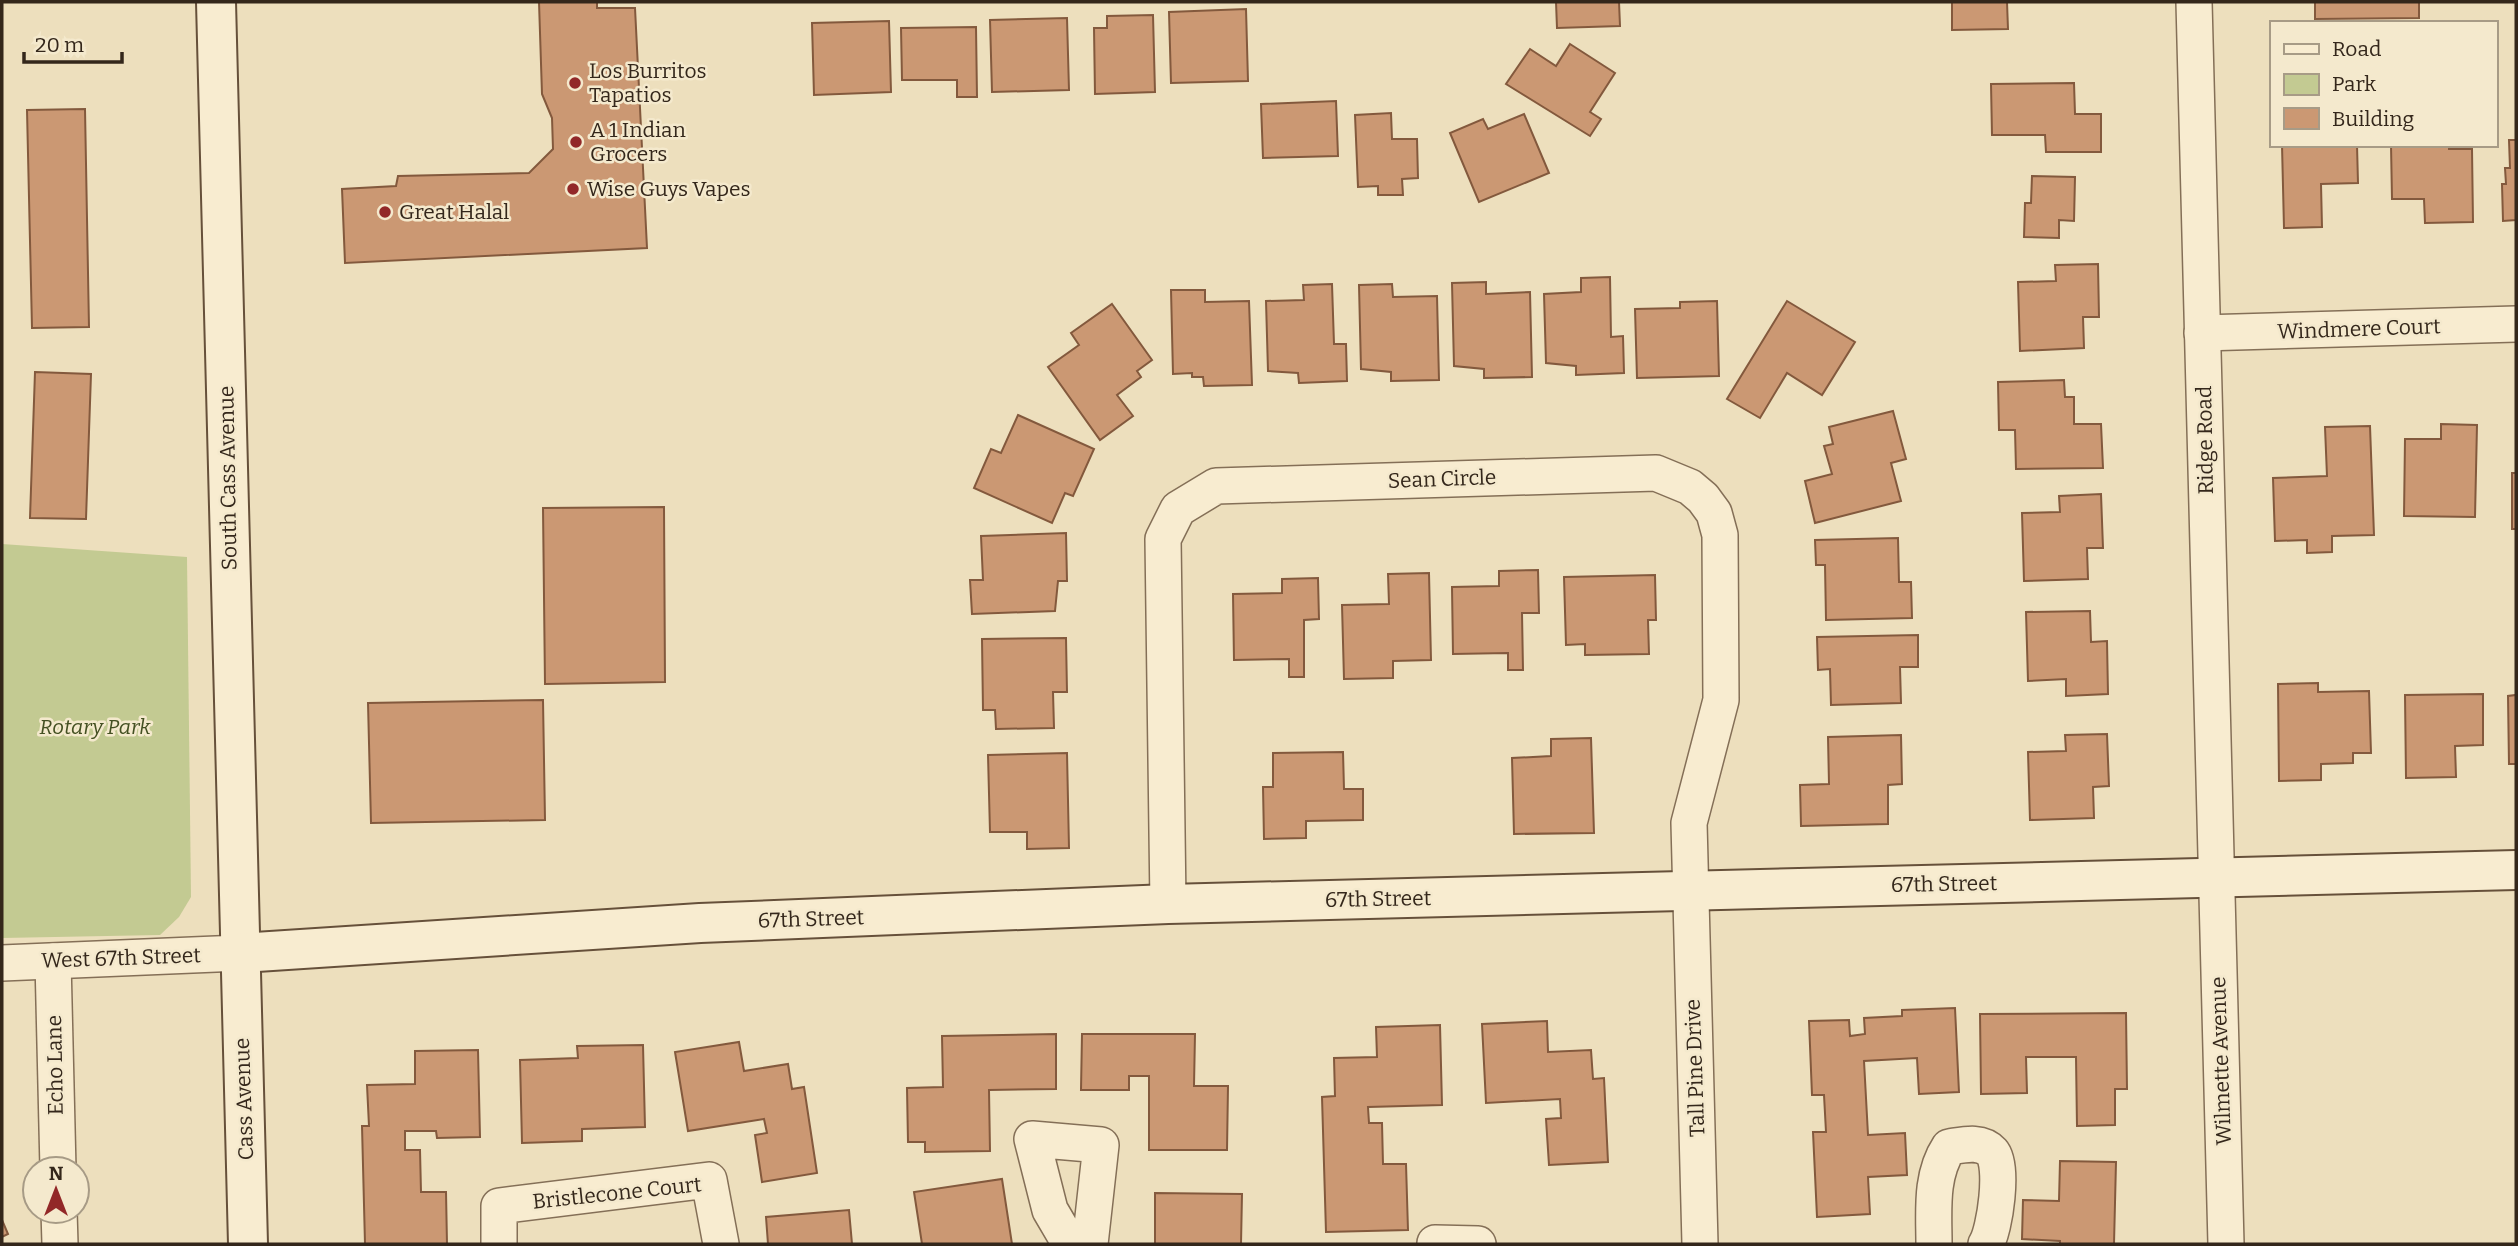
<svg xmlns="http://www.w3.org/2000/svg" width="2518" height="1246" font-family="Bitter,serif">
  <rect width="100%" height="100%" fill="#eddfbd"/>
  <polygon fill="#c3ca92" points="2,544 187,557 191,897 179,917 160,935 2,938"/>
  <g fill="#cb9873" stroke="#83593d" stroke-width="2">
    <polygon points="539,2 597,2 597,8 635,8 647,248 345,263 342,189 396,186 398,176 529,173 553,149 552,118 542,94"/>
    <polygon points="1556,2 1619,2 1620,26 1557,28"/>
    <polygon points="1952,2 2007,2 2008,29 1952,30"/>
    <polygon points="2315,2 2419,2 2419,18 2315,19"/>
    <polygon points="1246,9 1248,81 1171,83 1169,12"/>
    <polygon points="1153,15 1155,92 1095,94 1094,28 1107,28 1107,16"/>
    <polygon points="1067,18 1069,90 992,92 990,20"/>
    <polygon points="889,21 891,92 814,95 812,23"/>
    <polygon points="976,27 977,97 957,97 957,80 902,80 901,28"/>
    <polygon points="1570,44 1615,73 1590,112 1601,119 1590,136 1506,84 1530,49 1556,66"/>
    <polygon points="2074,83 2075,114 2101,114 2101,152 2046,152 2045,135 1992,135 1991,84"/>
    <polygon points="1336,101 1338,156 1263,158 1261,104"/>
    <polygon points="85,109 89,327 32,328 27,110"/>
    <polygon points="1391,113 1392,139 1417,139 1418,178 1402,179 1403,195 1378,195 1378,186 1358,187 1355,115"/>
    <polygon points="1524,114 1549,173 1479,202 1450,133 1483,119 1488,129"/>
    <polygon points="2509,140 2516,140 2516,220 2503,221 2502,184 2506,184 2505,168 2510,168"/>
    <polygon points="2282,145 2357,145 2358,183 2321,184 2322,227 2284,228"/>
    <polygon points="2391,145 2449,145 2449,149 2472,149 2473,222 2425,223 2424,199 2392,199"/>
    <polygon points="2032,176 2075,177 2074,221 2059,220 2059,238 2024,237 2025,203 2031,203"/>
    <polygon points="2098,264 2099,317 2083,317 2084,348 2020,351 2018,282 2056,281 2055,265"/>
    <polygon points="1610,277 1611,337 1623,336 1624,373 1576,375 1576,366 1546,363 1544,294 1581,292 1581,278"/>
    <polygon points="1486,282 1486,294 1530,292 1532,377 1484,378 1484,369 1454,366 1452,283"/>
    <polygon points="1332,284 1334,344 1346,344 1347,381 1299,383 1298,373 1268,371 1266,301 1304,300 1303,285"/>
    <polygon points="1392,284 1393,297 1437,296 1439,380 1391,381 1391,372 1361,369 1359,285"/>
    <polygon points="1171,290 1205,290 1205,302 1249,301 1252,385 1204,386 1203,377 1192,377 1192,373 1173,374"/>
    <polygon points="1717,301 1719,376 1637,378 1635,309 1680,308 1680,302"/>
    <polygon points="1787,301 1855,342 1822,395 1787,373 1760,418 1727,399"/>
    <polygon points="1112,304 1152,360 1137,371 1141,377 1117,395 1133,416 1100,440 1048,367 1079,345 1071,333"/>
    <polygon points="35,372 91,374 86,519 30,518"/>
    <polygon points="2064,380 2065,397 2074,397 2074,424 2101,424 2103,468 2016,469 2015,430 1999,430 1998,382"/>
    <polygon points="1893,411 1906,459 1891,463 1901,501 1815,523 1805,481 1832,474 1824,446 1833,444 1829,427"/>
    <polygon points="1018,415 1094,449 1073,496 1065,493 1052,523 974,488 991,449 1001,453"/>
    <polygon points="2441,424 2477,425 2475,517 2404,516 2405,439 2441,439"/>
    <polygon points="2370,426 2374,535 2332,536 2332,552 2307,553 2307,540 2275,541 2273,478 2327,476 2325,427"/>
    <rect x="2512" y="473" width="4" height="56"/>
    <polygon points="2101,494 2103,548 2087,548 2088,579 2024,581 2022,513 2060,512 2059,496"/>
    <polygon points="664,507 665,682 545,684 543,508"/>
    <polygon points="1066,533 1067,581 1058,581 1055,611 972,614 970,580 983,580 981,536"/>
    <polygon points="1898,538 1899,582 1911,582 1912,618 1826,620 1825,565 1816,565 1815,540"/>
    <polygon points="1538,570 1539,613 1522,613 1523,670 1508,670 1508,653 1453,654 1452,587 1499,586 1499,571"/>
    <polygon points="1429,573 1431,660 1393,661 1393,678 1344,679 1342,605 1389,604 1388,574"/>
    <polygon points="1655,575 1656,620 1648,620 1649,654 1585,655 1585,644 1566,645 1564,577"/>
    <polygon points="1318,578 1319,619 1304,620 1304,677 1289,677 1289,659 1234,660 1233,594 1282,593 1282,579"/>
    <polygon points="2090,611 2091,642 2107,641 2108,694 2066,696 2066,679 2028,681 2026,612"/>
    <polygon points="1918,635 1918,667 1900,667 1901,703 1831,705 1830,669 1818,670 1817,637"/>
    <polygon points="1066,638 1067,692 1053,692 1054,728 996,729 995,710 983,710 982,639"/>
    <polygon points="2318,683 2318,692 2369,691 2371,753 2353,753 2353,763 2321,764 2321,780 2279,781 2278,684"/>
    <polygon points="2483,694 2483,745 2455,746 2456,777 2406,778 2405,695"/>
    <polygon points="2516,695 2516,764 2509,764 2508,696"/>
    <polygon points="543,700 545,820 371,823 368,703"/>
    <polygon points="2107,734 2109,786 2093,787 2094,818 2030,820 2028,752 2066,751 2065,735"/>
    <polygon points="1901,735 1902,784 1888,785 1888,824 1801,826 1800,785 1829,784 1828,737"/>
    <polygon points="1591,738 1594,833 1514,834 1512,758 1551,756 1551,739"/>
    <polygon points="1343,752 1344,789 1363,789 1363,820 1306,821 1306,838 1264,839 1263,787 1273,787 1273,753"/>
    <polygon points="1067,753 1069,848 1027,849 1027,832 990,832 988,755"/>
    <polygon points="1955,1008 1959,1092 1919,1094 1917,1058 1864,1061 1868,1135 1905,1133 1907,1175 1868,1177 1870,1214 1817,1217 1813,1132 1826,1132 1824,1095 1812,1095 1809,1021 1849,1020 1850,1036 1865,1034 1864,1018 1902,1016 1902,1010"/>
    <polygon points="2126,1013 2127,1089 2115,1089 2115,1125 2077,1126 2076,1057 2026,1057 2027,1093 1981,1094 1980,1014"/>
    <polygon points="1547,1021 1548,1052 1591,1050 1593,1079 1604,1078 1608,1162 1549,1165 1546,1119 1561,1118 1560,1099 1486,1103 1482,1024"/>
    <polygon points="1440,1025 1442,1105 1368,1107 1369,1123 1382,1123 1383,1164 1406,1164 1408,1230 1326,1232 1322,1097 1335,1096 1334,1058 1377,1057 1376,1027"/>
    <polygon points="1056,1034 1056,1089 989,1090 990,1151 925,1152 925,1142 908,1142 907,1088 943,1087 942,1036"/>
    <polygon points="1082,1034 1195,1034 1194,1086 1228,1086 1227,1150 1149,1150 1149,1076 1129,1076 1129,1090 1081,1090"/>
    <polygon points="739,1042 744,1071 788,1064 792,1089 804,1087 817,1173 762,1182 755,1135 767,1133 764,1119 688,1131 675,1052"/>
    <polygon points="643,1045 645,1127 582,1129 582,1141 522,1143 520,1060 578,1058 577,1046"/>
    <polygon points="478,1050 480,1137 437,1138 436,1131 405,1131 405,1150 420,1150 421,1192 446,1192 447,1244 365,1244 362,1126 369,1126 367,1085 415,1084 415,1051"/>
    <polygon points="2060,1161 2116,1162 2114,1244 2060,1244 2060,1241 2022,1239 2023,1200 2059,1201"/>
    <polygon points="1002,1179 1012,1244 922,1244 914,1192"/>
    <polygon points="1155,1193 1242,1194 1241,1244 1155,1244"/>
    <polygon points="849,1210 852,1244 768,1244 766,1217"/>
    <polygon points="2,1220 8,1234 2,1237"/>
  </g>
  <g fill="none" stroke-linecap="round" stroke-linejoin="round">
    <g stroke="#846f57" stroke-width="38">
      <g id="street">
        <polyline points="2194,2 2226,1244"/>
        <polyline points="2202,333 2516,324"/>
        <polyline points="1168,904 1163,539 1178,509 1216,486 1656,473 1690,487 1703,498 1714,513 1720,535 1721,700 1689,823 1700,1244"/>
        <polyline points="53,961 58,1169"/>
        <polyline points="2,963 240,953"/>
        <polyline points="59,1211 60,1244"/>
        <polyline points="1435,1243 1478,1244"/>
        <polyline points="499,1244 499,1206 709,1180 721,1244"/>
        <polyline points="1070,1244 1050,1210 1032,1139 1101,1145 1090,1244"/>
        <path d="M1934,1244C1934,1211 1930,1176 1949,1147C1963,1145 1981,1140 1992,1152C2004,1165 1995,1230 1986,1244"/>
      </g>
    </g>
    <g stroke="#66503a" stroke-width="42">
      <g id="secondary">
        <polyline points="216,2 248,1244"/>
        <polyline points="240,953 700,923 1168,904 2516,870"/>
      </g>
    </g>
    <use href="#street" stroke="#f8ecd0" stroke-width="35"/>
    <use href="#secondary" stroke="#f8ecd0" stroke-width="38"/>
  </g>
  <g fill="#922828" stroke="#f4e9cd" stroke-width="2.5">
    <circle cx="575" cy="83" r="7"/>
    <circle cx="576" cy="142" r="7"/>
    <circle cx="573" cy="189" r="7"/>
    <circle cx="385" cy="212" r="7"/>
  </g>
  <g text-anchor="middle" stroke-width="5" stroke-linejoin="round" paint-order="stroke">
    <g font-size="21" fill="#34271b" stroke="#f4e9cd" text-anchor="start">
      <text x="589" y="78">Los Burritos<tspan x="589" dy="24">Tapatios</tspan></text>
      <text x="590" y="137">A 1 Indian<tspan x="590" dy="24">Grocers</tspan></text>
      <text x="587" y="196">Wise Guys Vapes</text>
      <text x="399" y="219">Great Halal</text>
    </g>
    <g font-size="21" fill="#34271b" stroke="#f4e9cd">
      <text transform="translate(2359 329) rotate(-2)" y="7">Windmere Court</text>
      <text transform="translate(2205 440) rotate(-91)" y="7">Ridge Road</text>
      <text transform="translate(228 478) rotate(-91)" y="7">South Cass Avenue</text>
      <text transform="translate(1442 479) rotate(-2)" y="7">Sean Circle</text>
      <text transform="translate(1944 884) rotate(-1)" y="7">67th Street</text>
      <text transform="translate(1378 899) rotate(-1)" y="7">67th Street</text>
      <text transform="translate(811 919) rotate(-2)" y="7">67th Street</text>
      <text transform="translate(121 958) rotate(-2)" y="7">West 67th Street</text>
      <text transform="translate(2221 1061) rotate(-92)" y="7">Wilmette Avenue</text>
      <text transform="translate(55 1065) rotate(-91)" y="7">Echo Lane</text>
      <text transform="translate(1695 1068) rotate(-92)" y="7">Tall Pine Drive</text>
      <text transform="translate(244 1099) rotate(-92)" y="7">Cass Avenue</text>
      <text transform="translate(617 1193) rotate(-6)" y="7">Bristlecone Court</text>
    </g>
    <g font-size="21" font-style="italic" fill="#445022" stroke="#f4e9cd">
      <text x="95" y="734">Rotary Park</text>
    </g>
  </g>
  <rect width="2518" height="1246" fill="none" stroke="#34271b" stroke-width="7"/>
  <rect x="2270" y="21" width="228" height="126" fill="#f4e9cd" stroke="#a79b86" stroke-width="2"/>
  <rect x="2284" y="44" width="35" height="10" fill="#f8ecd0" stroke="#a79b86" stroke-width="2"/>
  <text x="2332" y="56" font-size="21" fill="#34271b">Road</text>
  <rect x="2284" y="74" width="35" height="21" fill="#c3ca92" stroke="#a79b86" stroke-width="2"/>
  <text x="2332" y="91" font-size="21" fill="#34271b">Park</text>
  <rect x="2284" y="108" width="35" height="21" fill="#cb9873" stroke="#a79b86" stroke-width="2"/>
  <text x="2332" y="126" font-size="21" fill="#34271b">Building</text>
  <g transform="translate(56 1190)"><circle r="33" fill="#f4e9cd" stroke="#a79b86" stroke-width="2"/>
  <path d="M0-5L12 26L0 18L-12 26Z" fill="#922828"/>
  <text y="-10" font-size="19" font-weight="bold" text-anchor="middle" fill="#34271b">N</text>
  </g>
  <path d="M24 52v10h98v-10" fill="none" stroke="#34271b" stroke-width="3.5"/>
  <text x="35" y="52" font-size="21" fill="#34271b" stroke="#f4e9cd" stroke-width="5" paint-order="stroke">20 m</text>
</svg>
